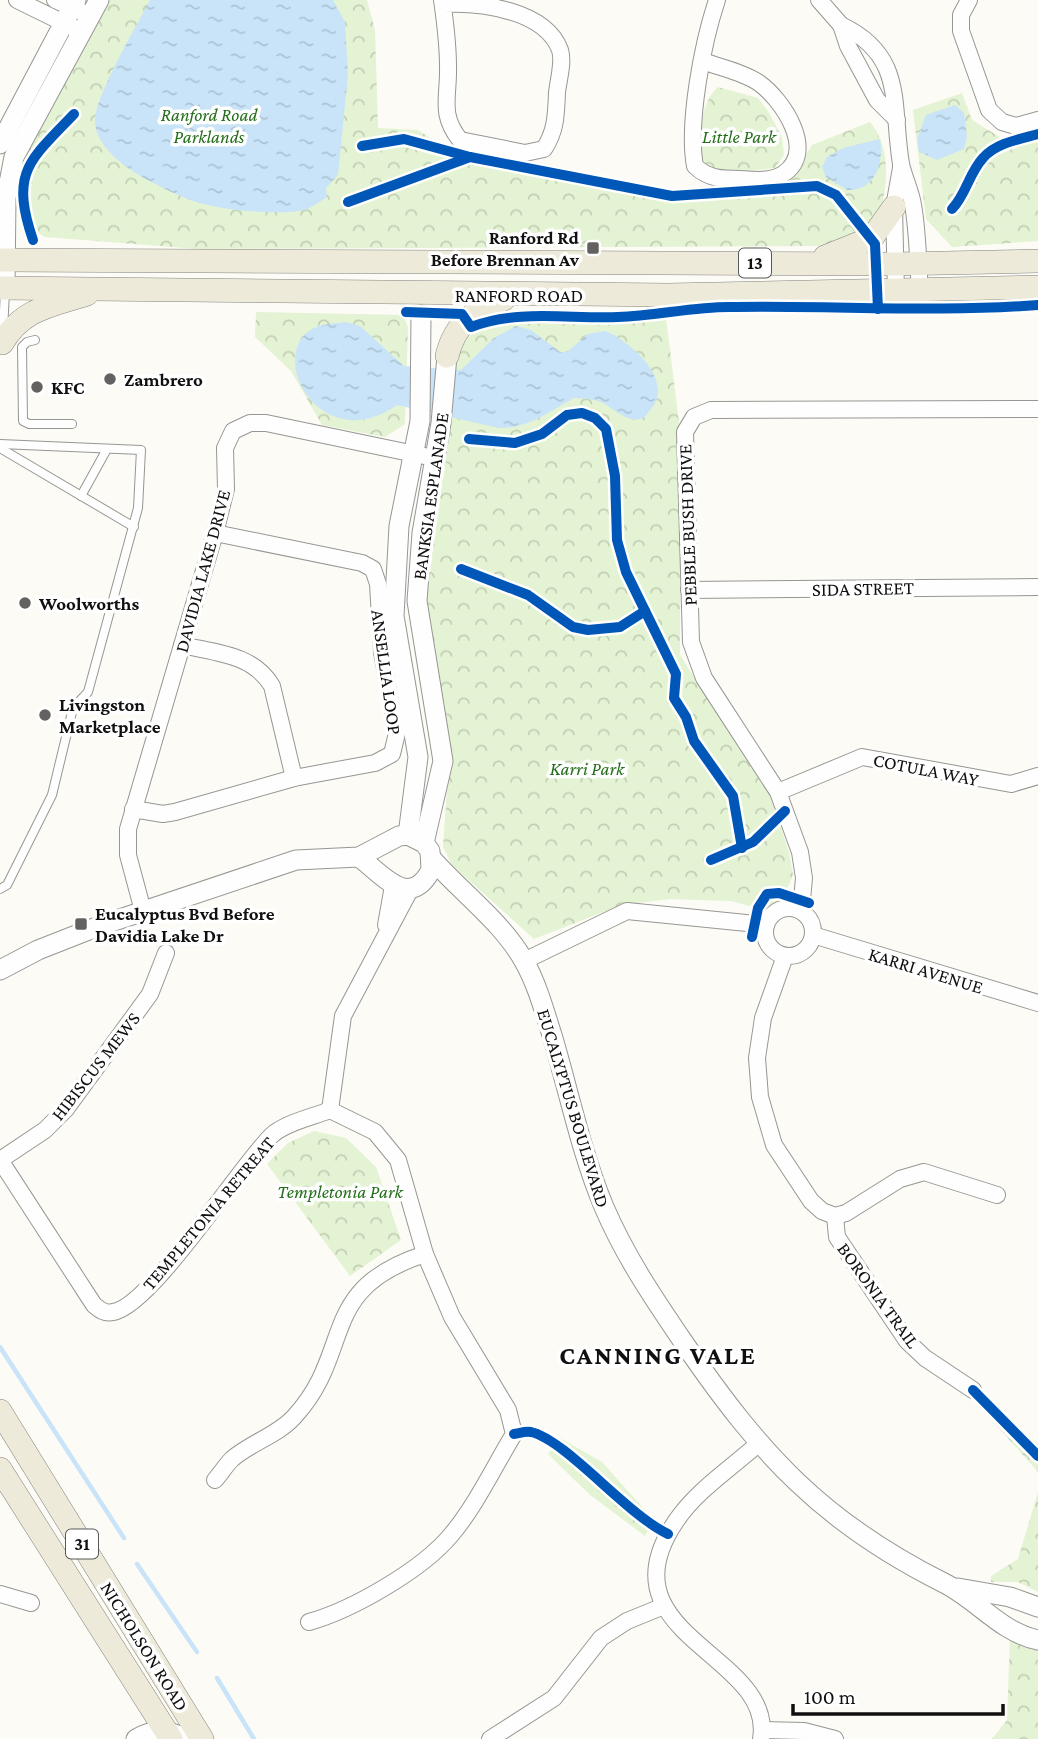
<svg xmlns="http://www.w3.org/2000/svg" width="1038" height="1739" font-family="'Crimson Pro',serif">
  <defs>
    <pattern id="park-crowns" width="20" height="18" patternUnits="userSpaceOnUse" patternTransform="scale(1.75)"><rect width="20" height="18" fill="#e3f3d3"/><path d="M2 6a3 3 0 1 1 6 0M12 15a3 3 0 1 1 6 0" fill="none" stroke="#c2cfb4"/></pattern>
    <pattern id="water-ripples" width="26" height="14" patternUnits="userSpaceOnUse" patternTransform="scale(1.75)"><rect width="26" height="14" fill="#c9e4f8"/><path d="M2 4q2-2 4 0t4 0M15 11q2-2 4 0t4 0" fill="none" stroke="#acc3d4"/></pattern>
  </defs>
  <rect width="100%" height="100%" fill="#fcfbf5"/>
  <g fill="url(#park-crowns)">
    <path d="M107,0H367L375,30L378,128L418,130L438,143L525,163L553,165L557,173L672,189L773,185L790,178L812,145L870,122C893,149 888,192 876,224L836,246L198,249L45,237L33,230L18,174L21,162Z"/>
    <path d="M718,87L758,98L768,111L782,137L784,155L775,168L724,175L702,168C701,141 697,106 718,87Z"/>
    <polygon points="962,93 972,120 1003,139 1038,127 1038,241 952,247 926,219 913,110"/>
    <path d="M665,310L680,431V655L770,796L789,852L793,875L781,904L762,909L731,901L669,899L621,905L534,939L452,865L443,847L449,759L423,613L424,531L457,347C469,331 481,318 502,312Z"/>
    <polygon points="256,312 403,315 408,327 405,424 385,437 322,425 291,371 255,337"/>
    <polygon points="314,1131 346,1138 376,1167 401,1240 350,1276 267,1164 288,1143"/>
    <polygon points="1000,1408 1038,1445 1038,1472 989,1417"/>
    <polygon points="560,1438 602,1462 653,1519 645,1536 589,1494 548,1454"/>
    <polygon points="1038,1492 1038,1592 1018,1582 991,1582 991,1576 1018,1559"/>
    <polygon points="1010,1637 1038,1646 1038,1739 992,1739 1007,1720"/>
  </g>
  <g fill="url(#water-ripples)">
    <path d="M150,0H333L345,22L348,75L338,175L326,188L327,197C320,201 312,208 304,210C277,216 214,210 188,199C157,186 96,159 95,121C95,96 137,25 150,0Z"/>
    <polygon points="955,105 964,113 967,136 964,149 937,160 919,152 917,139 926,115"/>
    <path d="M880,139C884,162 876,191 847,190L826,177L822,167L827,157L843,148Z"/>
    <path d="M346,322L360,326L404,366L461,370L494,338L516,326L531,330L560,352H567L588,334L605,331C631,341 675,381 651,409C647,413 646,418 640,419C625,422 614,408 601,402C593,399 582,398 574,398C548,412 530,428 499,428L397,405C323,457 268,361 309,331C320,323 333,324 346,322Z"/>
  </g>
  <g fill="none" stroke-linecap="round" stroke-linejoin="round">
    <g stroke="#c9e4f8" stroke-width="4.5">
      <polyline points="0,1347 124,1538"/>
      <polyline points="137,1564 197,1652"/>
      <polyline points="217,1678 254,1739"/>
    </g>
    <g stroke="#969693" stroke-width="10">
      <g id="service">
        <polyline points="3,331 5,291"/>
        <polyline points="35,340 27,342 22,347 23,421 29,424 72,424"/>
        <polyline points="0,444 141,450 138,508 88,692 73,708 52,795 7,885 0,889"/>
        <polyline points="0,448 134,527"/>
        <polyline points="81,496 107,449"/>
      </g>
    </g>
    <g stroke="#969693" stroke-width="18">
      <g id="minor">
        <polyline points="17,0 74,28"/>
        <polyline points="55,0 82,12"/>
        <path d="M442,0C445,21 448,45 448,66C449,97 439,114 460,140L525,153L544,149C556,131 556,115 557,93C558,81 564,62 560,50C545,10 480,2 443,4"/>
        <polyline points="819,0 841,25 848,46 877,100 897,120"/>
        <polyline points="969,0 961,15 961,31 989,110 1002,122 1016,126 1038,120"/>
        <path d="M841,25C906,56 891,104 901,164C904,178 911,191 913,205C918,233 918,263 920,292"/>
        <path d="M703,61C721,68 743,72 759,83C782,99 818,152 783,174C770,182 754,180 740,179C722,179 708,179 695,166C687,123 703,42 717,0"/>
        <polyline points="896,292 894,207 901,168"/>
        <polyline points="689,590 1038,587"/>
        <path d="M182,645C216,653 253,654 272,686L294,778"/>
        <polyline points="778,792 862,757 1011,784 1038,776"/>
        <polyline points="133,809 163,814 175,812 294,778 375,763 392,754 397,733 382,652 378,584 373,569 362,563 215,533"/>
        <circle cx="789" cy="932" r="24"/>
        <polyline points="143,911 128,855 128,829 215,533 226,489 225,448 233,431 250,423 266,423 434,458"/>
        <polyline points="801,911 804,878 800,852 778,792 704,678 691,642 685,432 694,417 711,410 1038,409"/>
        <polyline points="386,925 393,886"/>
        <polyline points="813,935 1038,1003"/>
        <path d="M166,953L150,994L66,1109L45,1130L0,1160L94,1305C100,1310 105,1314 113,1312C150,1307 239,1168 271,1136C284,1123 313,1117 330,1110L375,1132L398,1160L425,1254L452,1317L508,1410L514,1434C495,1465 475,1507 451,1535C422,1570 352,1610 309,1622"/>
        <polyline points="785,956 763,1018 757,1058 760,1097 774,1145 811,1201 822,1211 835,1216 846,1213 900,1179 924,1172 997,1195"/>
        <polyline points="524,961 627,911 766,925"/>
        <polyline points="330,1110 343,1016 411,888"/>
        <polyline points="835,1216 837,1237 907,1341 925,1358 973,1390"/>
        <path d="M758,1444C731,1468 696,1491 676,1521C598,1636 776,1654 761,1739"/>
        <path d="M215,1480C221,1473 226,1465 232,1459C250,1443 278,1435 294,1417C355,1351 316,1289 425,1254"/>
        <polyline points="0,1594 31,1603"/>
        <polyline points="763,1730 804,1731 835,1739"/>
        <polyline points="490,1739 554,1698 601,1638 627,1621 664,1606"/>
      </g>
    </g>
    <g stroke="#969693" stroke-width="21">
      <g id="tertiary">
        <polyline points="0,144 76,0"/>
        <polyline points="5,288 6,198 14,157 99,0"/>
        <polyline points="408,835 418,757 394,616 399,526 420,421 421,315"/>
        <polyline points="424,843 443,761 417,601 422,533 441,423 447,356"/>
        <path d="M432,859C462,893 502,922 524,961C537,984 544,1010 552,1035C569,1092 581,1152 604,1207C625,1256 654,1299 684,1343C760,1454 822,1522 944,1583C978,1600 1000,1632 1038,1640"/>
        <path d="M0,970L38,950L99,926L296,860L359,857L399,836L408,835L424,843L430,851L431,870C409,911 381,873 359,857"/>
        <polyline points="958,1588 1010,1597 1038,1607"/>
        <path d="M136,1739C154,1728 168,1730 187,1739"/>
      </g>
    </g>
    <g stroke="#848380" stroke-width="24">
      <g id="primary">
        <polyline points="825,257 872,238 894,207"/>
        <polyline points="0,260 895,264 1038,261"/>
        <polyline points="0,288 668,295 1038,287"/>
        <path d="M2,343C23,308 51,306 87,294"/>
        <path d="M447,356C455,323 474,310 504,299"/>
        <polyline points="0,1411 202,1739"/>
        <polyline points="0,1469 171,1739"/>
      </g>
    </g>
    <use href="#service" stroke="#fffefe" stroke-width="8"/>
    <use href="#minor" stroke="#fffefe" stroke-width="16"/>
    <use href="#tertiary" stroke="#fffefe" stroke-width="19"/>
    <use href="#primary" stroke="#eeead9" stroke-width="23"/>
    <g stroke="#fff" stroke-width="15">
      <g id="cycleway">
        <polyline points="362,146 404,139 470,157"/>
        <polyline points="348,202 470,157 672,196 817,186 836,195 875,244 878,309"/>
        <path d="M952,209C966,195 969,173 983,158C996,143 1020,139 1038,134"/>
        <path d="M33,240C10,172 29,161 74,114"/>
        <path d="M406,312L462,314L471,327C517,309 569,319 618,317C655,316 692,307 729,307C832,305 935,313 1038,305"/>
        <polyline points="469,439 515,443 542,434 567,415 582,413 595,418 606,429 615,476 617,540 626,572 676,674 674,698 686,717 694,741 733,796 742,848"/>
        <polyline points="461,569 528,595 573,627 588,630 620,627 645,611"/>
        <polyline points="711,860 753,842 785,811"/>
        <polyline points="752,937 758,908 767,894 779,893 809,903"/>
        <polyline points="973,1390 1038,1456"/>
        <path d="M514,1434C520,1433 526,1431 531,1432C566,1440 626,1514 668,1534"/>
      </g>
    </g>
    <use href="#cycleway" stroke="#0057b8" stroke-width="10"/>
  </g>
  <g fill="#636260" stroke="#fff" stroke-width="2.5">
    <rect x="586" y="241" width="14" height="14" rx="3.5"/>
    <circle cx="110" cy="379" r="7"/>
    <circle cx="37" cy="387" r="7"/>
    <circle cx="25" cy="603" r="7"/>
    <circle cx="45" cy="715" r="7"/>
    <rect x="74" y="917" width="14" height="14" rx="3.5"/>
  </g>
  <g text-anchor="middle" stroke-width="7" stroke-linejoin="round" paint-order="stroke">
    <g fill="#fff" stroke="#585858" stroke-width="2">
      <rect x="739" y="248.5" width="32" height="29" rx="5"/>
      <rect x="66" y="1529.5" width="32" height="29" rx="5"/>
    </g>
    <g font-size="18" font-weight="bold" fill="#101010">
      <text x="755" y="269">13</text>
      <text x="82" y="1550">31</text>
    </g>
    <g font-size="19" font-style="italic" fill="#246d1a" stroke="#fff">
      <text x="209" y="121">Ranford Road<tspan x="209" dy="22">Parklands</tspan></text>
      <text x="739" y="143">Little Park</text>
      <text x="587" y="775">Karri Park</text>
      <text x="340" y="1198">Templetonia Park</text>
    </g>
    <g font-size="19" font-weight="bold" fill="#101010" stroke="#fff" text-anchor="start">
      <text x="579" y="244" text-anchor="end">Ranford Rd<tspan x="579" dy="22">Before Brennan Av</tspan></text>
      <text x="124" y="386">Zambrero</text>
      <text x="51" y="394">KFC</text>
      <text x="39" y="610">Woolworths</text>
      <text x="59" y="711">Livingston<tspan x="59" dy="22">Marketplace</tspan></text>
      <text x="95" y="920">Eucalyptus Bvd Before<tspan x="95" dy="22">Davidia Lake Dr</tspan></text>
    </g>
    <g font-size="19" fill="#101010" stroke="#fff">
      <text x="519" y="302">RANFORD ROAD</text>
      <text transform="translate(430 496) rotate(-82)" y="7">BANKSIA ESPLANADE</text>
      <text transform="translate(687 525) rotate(-92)" y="7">PEBBLE BUSH DRIVE</text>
      <text transform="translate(202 571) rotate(-75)" y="7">DAVIDIA LAKE DRIVE</text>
      <text transform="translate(863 588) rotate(-1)" y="7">SIDA STREET</text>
      <text transform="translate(387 672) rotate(82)" y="7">ANSELLIA LOOP</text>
      <text transform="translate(926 769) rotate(11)" y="7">COTULA WAY</text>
      <text transform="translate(926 970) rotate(17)" y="7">KARRI AVENUE</text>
      <text transform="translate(95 1066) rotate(-52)" y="7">HIBISCUS MEWS</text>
      <text transform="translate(574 1108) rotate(73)" y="7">EUCALYPTUS BOULEVARD</text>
      <text transform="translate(208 1213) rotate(-50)" y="7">TEMPLETONIA RETREAT</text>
      <text transform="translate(879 1295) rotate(54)" y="7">BORONIA TRAIL</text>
      <text transform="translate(145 1646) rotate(58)" y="7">NICHOLSON ROAD</text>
    </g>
    <g font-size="26" font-weight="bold" letter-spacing="2" fill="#101010" stroke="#fff">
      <text x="658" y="1364">CANNING VALE</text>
    </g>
  </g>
  <path d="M793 1704v10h210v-10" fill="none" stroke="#101010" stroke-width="3.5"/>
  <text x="804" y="1704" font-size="21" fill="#101010" stroke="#ffffff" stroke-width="5" paint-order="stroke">100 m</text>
</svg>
